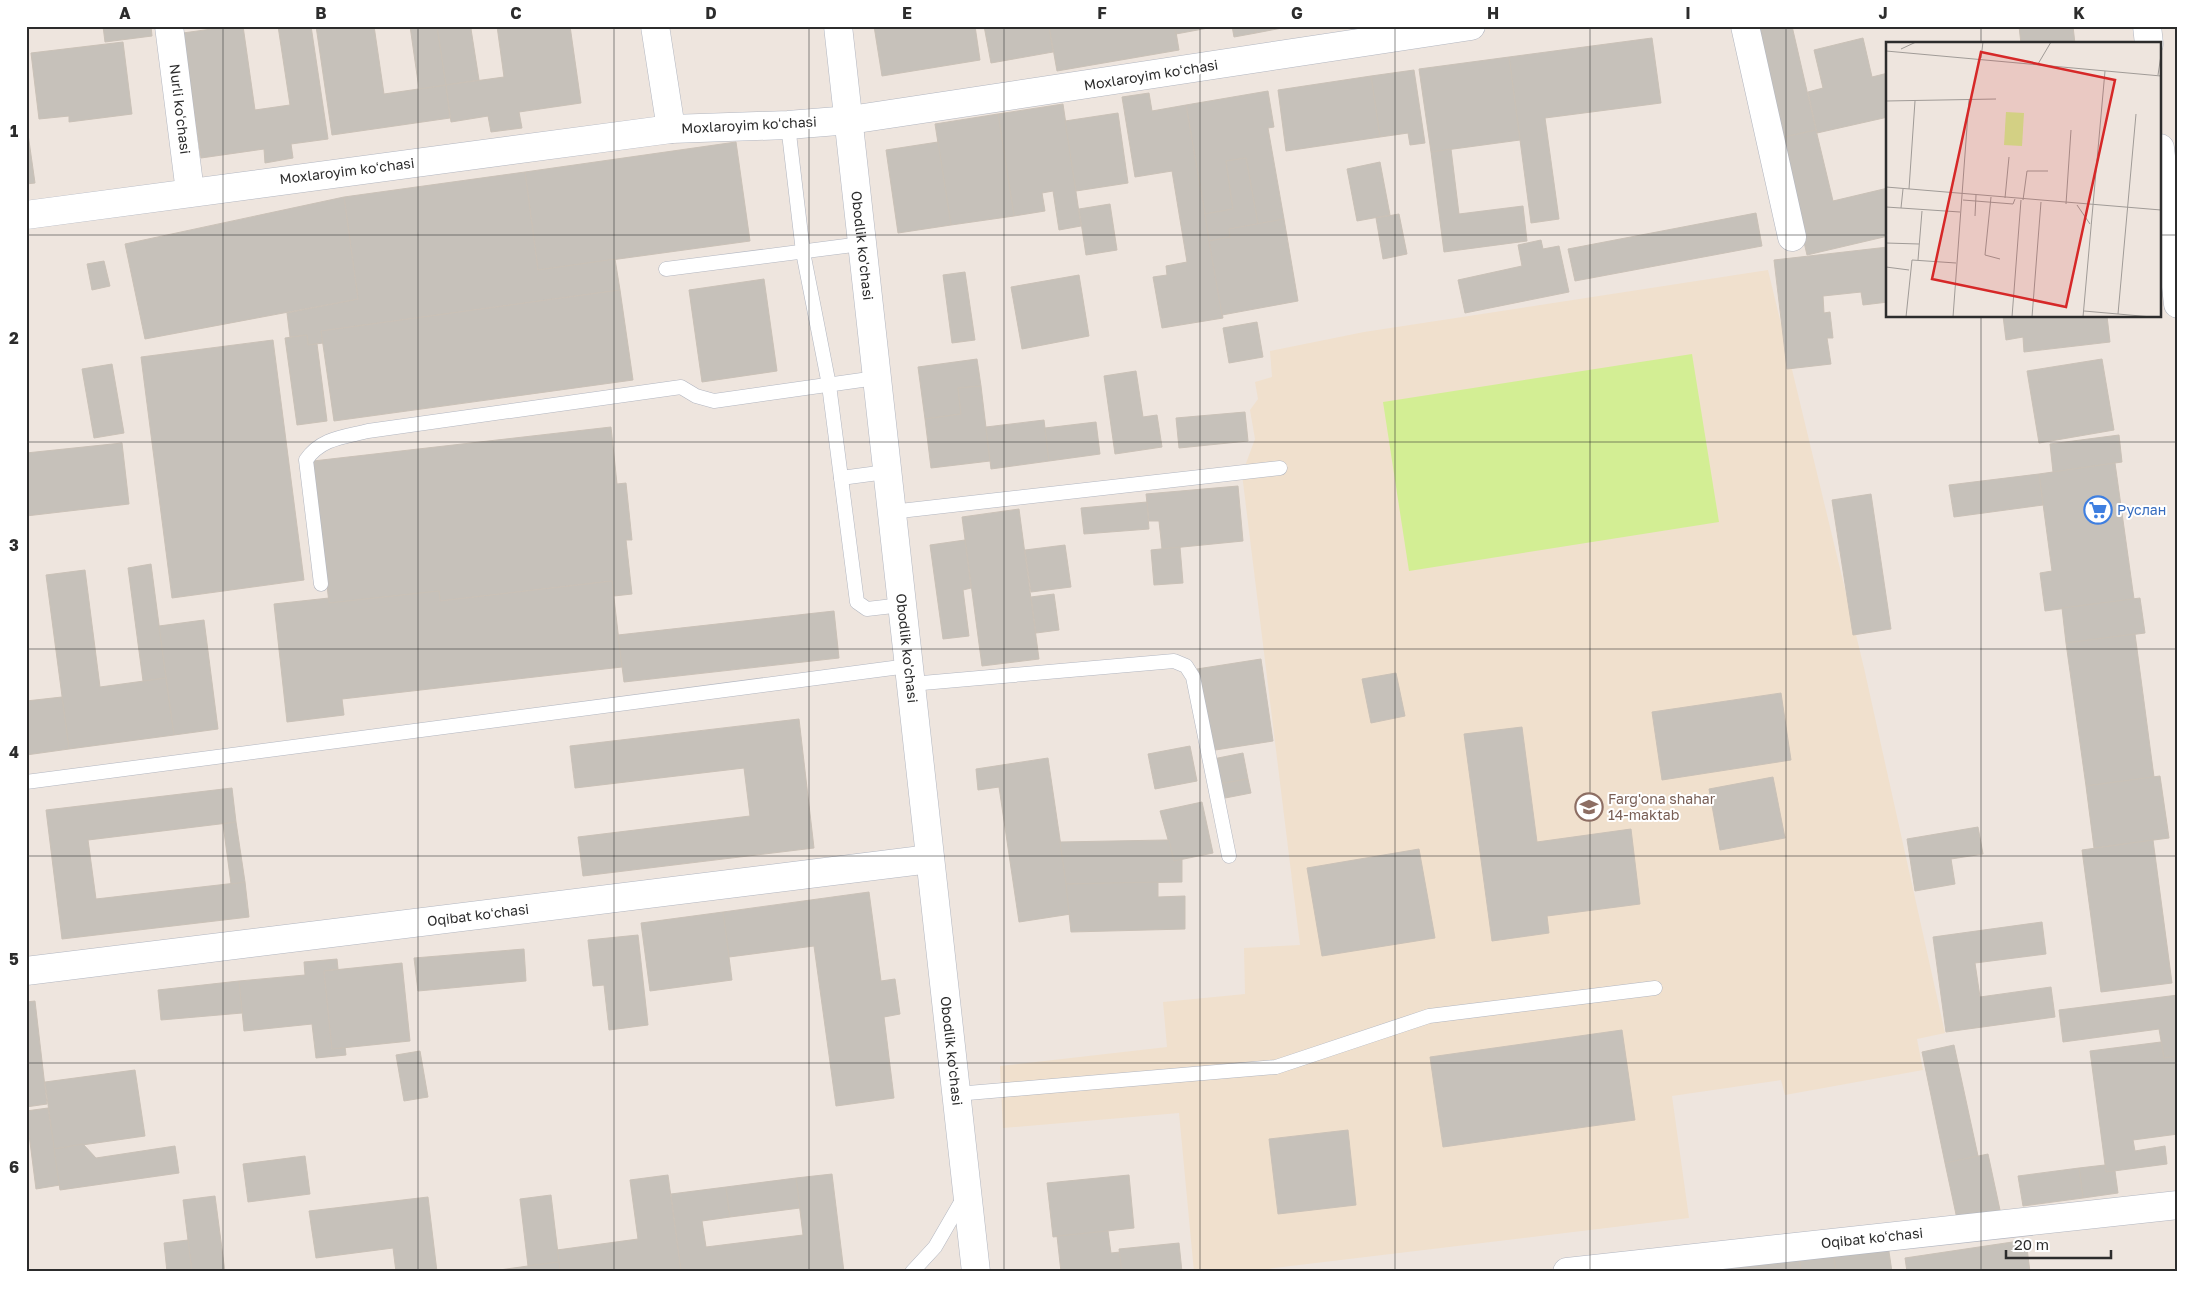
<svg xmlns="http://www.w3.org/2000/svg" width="2204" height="1298" font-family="'Golos Text',sans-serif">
  <rect width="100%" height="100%" fill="#eee5de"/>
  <polygon fill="#f0e0cd" points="1768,270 1864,668 1945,1033 1917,1039 1923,1070 1785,1095 1781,1080 1672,1096 1689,1218 1242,1272 1194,1272 1179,1113 1003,1128 1000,1066 1167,1047 1163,1002 1245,994 1244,948 1300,945 1242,474 1255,439 1250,410 1258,399 1255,382 1272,377 1270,351 1364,332"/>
  <polygon fill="#d3ee94" points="1692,354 1719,522 1409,571 1383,402"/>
  <g fill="#c6c1ba" stroke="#cac1b7">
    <polygon points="103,26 151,26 152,36 105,42"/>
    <polygon points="233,26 243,26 255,110 290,105 278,26 311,26 328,139 291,144 293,158 265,163 264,149 201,158 183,33"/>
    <polygon points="316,26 374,26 384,94 446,85 450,118 332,135"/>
    <polygon points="410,26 437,26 446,85 419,89"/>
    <polygon points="437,26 478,26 471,29 479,80 446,85"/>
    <polygon points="497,26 570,26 581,103 519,112 522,128 491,132 488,116 451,122 446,85 504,77"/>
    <polygon points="874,26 975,26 980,60 882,76"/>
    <polygon points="984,26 1049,26 1053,52 991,63"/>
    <polygon points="1049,26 1175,26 1179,50 1057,71"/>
    <polygon points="1175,26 1219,26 1176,34"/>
    <polygon points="1232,26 1255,26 1256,33 1234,37"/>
    <polygon points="1255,26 1282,26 1282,28 1256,33"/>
    <polygon points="1754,26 1792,26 1816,130 1780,138"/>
    <polygon points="2019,26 2073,26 2075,44 2021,44"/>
    <polygon points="1652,38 1661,103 1545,118 1559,219 1531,223 1509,57"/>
    <polygon points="1863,38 1872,77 1888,73 1888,117 1817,133 1808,92 1823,88 1814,50"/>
    <polygon points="123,42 132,114 69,122 69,116 39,119 31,53"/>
    <polygon points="1509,57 1520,140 1431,152 1419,69"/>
    <polygon points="1414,70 1425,143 1410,145 1408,133 1380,137 1371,76"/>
    <polygon points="1371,76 1380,137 1286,151 1278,90"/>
    <polygon points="1268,91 1274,127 1268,128 1284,219 1258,224 1246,158 1226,161 1233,209 1205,214 1186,105"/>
    <polygon points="1149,93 1152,111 1186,105 1223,318 1162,328 1153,277 1167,275 1166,266 1187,262 1172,171 1135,177 1122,97"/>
    <polygon points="1063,104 1081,226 1059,230 1053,191 1042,193 1045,211 1014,216 998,114"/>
    <polygon points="1118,113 1128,183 1076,191 1065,121"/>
    <polygon points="998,114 1014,216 951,225 935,124"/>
    <polygon points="26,120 35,183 26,184"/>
    <polygon points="1816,130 1833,201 1888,188 1888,236 1807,255 1780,138"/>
    <polygon points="736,142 750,241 538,270 525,172"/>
    <polygon points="938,142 951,225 898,233 886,150"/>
    <polygon points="1451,149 1459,214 1523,206 1527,241 1444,252 1431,152"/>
    <polygon points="1246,158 1258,224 1229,229 1230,237 1209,241 1205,214 1233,209 1226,161"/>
    <polygon points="1380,162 1390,215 1357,221 1347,169"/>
    <polygon points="525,172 538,270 615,259 620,290 321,331 323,343 308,345 307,335 290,337 287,313 358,299 344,197"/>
    <polygon points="344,197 358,299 145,339 125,244"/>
    <polygon points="1110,204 1117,250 1086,255 1079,209"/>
    <polygon points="1756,213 1762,246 1575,281 1568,249"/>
    <polygon points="1399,214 1407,254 1383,259 1376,218"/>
    <polygon points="1284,219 1298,301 1222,315 1209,241 1230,237 1229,229"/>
    <polygon points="1541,240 1543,249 1559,246 1569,292 1465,313 1458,280 1522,266 1518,245"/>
    <polygon points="1888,247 1888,302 1863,305 1861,292 1823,296 1824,313 1830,312 1833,338 1827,338 1831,364 1787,369 1774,260"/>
    <polygon points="104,261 110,286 92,290 87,264"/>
    <polygon points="965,272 975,340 952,343 943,275"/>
    <polygon points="1079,275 1089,336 1022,349 1011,287"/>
    <polygon points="764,279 777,371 702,382 689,290"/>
    <polygon points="620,290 633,380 334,421 321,331"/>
    <polygon points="2003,316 2107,316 2110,342 2024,352 2023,337 2006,340"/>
    <polygon points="1257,322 1263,357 1229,363 1223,328"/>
    <polygon points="307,335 308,345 317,344 327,421 297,425 285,338"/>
    <polygon points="273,340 304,580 172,598 141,357"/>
    <polygon points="977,359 981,386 958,388 961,414 925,419 918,367"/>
    <polygon points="2102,359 2114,430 2039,443 2027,371"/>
    <polygon points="112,364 124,433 94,438 82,369"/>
    <polygon points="1136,371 1143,417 1157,415 1162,447 1115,454 1104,376"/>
    <polygon points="981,386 990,461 931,468 925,419 961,414 958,388"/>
    <polygon points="1245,412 1248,441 1179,448 1176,418"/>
    <polygon points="1044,420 1049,461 991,469 986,427"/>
    <polygon points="1096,422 1100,454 1049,461 1045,428"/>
    <polygon points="611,427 617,484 626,483 632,540 626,540 632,594 614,596 612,581 440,601 439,591 329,603 313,461"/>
    <polygon points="2119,435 2122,462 2053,472 2050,444"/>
    <polygon points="122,443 129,504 26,516 26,453"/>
    <polygon points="2115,463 2134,599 2045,611 2040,573 2052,571 2039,474"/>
    <polygon points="2039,474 2043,505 1954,517 1949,485"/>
    <polygon points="1238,486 1243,541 1162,549 1159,521 1149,521 1146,494"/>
    <polygon points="1871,494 1891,629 1853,635 1832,500"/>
    <polygon points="1147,502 1149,529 1084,534 1081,508"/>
    <polygon points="1019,509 1039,659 982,666 962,517"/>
    <polygon points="965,540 971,588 963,590 969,636 943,639 930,545"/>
    <polygon points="1065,545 1071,587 1031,592 1025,550"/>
    <polygon points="1180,547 1183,583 1154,585 1151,550"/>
    <polygon points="151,564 166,678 143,681 128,568"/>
    <polygon points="85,570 100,687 166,678 174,735 69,749 46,575"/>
    <polygon points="612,581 622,667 342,699 344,715 287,722 274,604 329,598 329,603 439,591 440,601"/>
    <polygon points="1054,594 1059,630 1036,633 1031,597"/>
    <polygon points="2140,598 2145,633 2066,643 2062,608"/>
    <polygon points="834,611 839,658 624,682 618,635"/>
    <polygon points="204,620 218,729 174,735 159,626"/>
    <polygon points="2135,634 2154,777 2086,786 2066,643"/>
    <polygon points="1261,659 1273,741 1209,751 1197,669"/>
    <polygon points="1396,673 1405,716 1371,723 1362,679"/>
    <polygon points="1781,693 1791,760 1662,780 1652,712"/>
    <polygon points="62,697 69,749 26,755 26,701"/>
    <polygon points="799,719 814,848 583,876 578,837 750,816 744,768 575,788 570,746"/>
    <polygon points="1522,727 1537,842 1631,829 1640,904 1547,916 1549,933 1492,941 1464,734"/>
    <polygon points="1190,746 1197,781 1155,789 1148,754"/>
    <polygon points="1243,753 1248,779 1218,784 1213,759"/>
    <polygon points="1048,758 1071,914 1019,922 999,787 978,790 976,769"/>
    <polygon points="2160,776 2169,838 2094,848 2086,786"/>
    <polygon points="1773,777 1785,838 1720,850 1709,789"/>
    <polygon points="1248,779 1251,793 1220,799 1218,784"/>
    <polygon points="232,788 236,822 88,840 96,899 245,882 249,917 62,939 46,810"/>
    <polygon points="1202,802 1213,853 1174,861 1160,811"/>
    <polygon points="236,822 245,882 231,884 223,824"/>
    <polygon points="1978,827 1983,854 1951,859 1955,884 1915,891 1907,839"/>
    <polygon points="1166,840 1169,840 1174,861 1182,859 1182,882 1066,884 1060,842"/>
    <polygon points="2153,840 2172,983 2101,992 2082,850"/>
    <polygon points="1419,849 1435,938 1322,956 1307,868"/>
    <polygon points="1158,882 1158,897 1185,896 1185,929 1071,932 1066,884"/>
    <polygon points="869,892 881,981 895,979 900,1014 884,1017 894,1098 836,1106 814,946 729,957 723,912"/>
    <polygon points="723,912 732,980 650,991 641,923"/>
    <polygon points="2042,922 2046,954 1975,963 1980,997 2051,987 2055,1017 1946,1032 1933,937"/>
    <polygon points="638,935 648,1025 609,1030 604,985 593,986 588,940"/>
    <polygon points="524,949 526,981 418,991 414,958"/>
    <polygon points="337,959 338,969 324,971 332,1049 345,1047 346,1055 316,1058 312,1024 244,1031 239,981 305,975 304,962"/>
    <polygon points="402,963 410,1041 332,1049 324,971"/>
    <polygon points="239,981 242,1013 161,1020 158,990"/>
    <polygon points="2178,995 2178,1056 2164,1058 2159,1029 2063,1042 2059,1010"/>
    <polygon points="35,1001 47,1104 26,1107 26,1002"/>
    <polygon points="1622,1030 1635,1120 1443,1147 1430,1057"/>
    <polygon points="2161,1042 2164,1058 2178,1056 2178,1134 2133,1140 2135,1151 2165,1146 2167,1164 2106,1172 2090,1051"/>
    <polygon points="1954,1045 1978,1156 1945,1163 1922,1052"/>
    <polygon points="420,1051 428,1097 404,1101 396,1055"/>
    <polygon points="135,1070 145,1136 54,1149 45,1082"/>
    <polygon points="48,1108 60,1185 36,1189 26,1111"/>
    <polygon points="1348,1130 1356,1205 1278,1214 1269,1139"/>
    <polygon points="83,1144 96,1158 175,1146 179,1173 60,1190 54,1149"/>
    <polygon points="1988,1154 2000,1210 1957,1219 1945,1163"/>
    <polygon points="305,1156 310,1194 248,1202 243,1164"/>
    <polygon points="2105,1165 2106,1172 2115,1171 2118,1193 2083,1198 2079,1168"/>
    <polygon points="2079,1168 2083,1198 2023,1206 2018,1176"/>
    <polygon points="832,1174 844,1272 681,1272 671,1194 726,1187 730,1217 702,1221 706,1247 803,1235 796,1178"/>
    <polygon points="668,1175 681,1272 560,1272 557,1250 638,1239 630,1180"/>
    <polygon points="1129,1175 1134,1228 1053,1237 1047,1183"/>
    <polygon points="796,1178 800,1208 730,1217 726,1187"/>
    <polygon points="551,1195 559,1262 528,1266 520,1199"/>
    <polygon points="215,1196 225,1272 192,1272 183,1200"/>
    <polygon points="428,1197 437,1272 396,1272 393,1248 316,1258 309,1211"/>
    <polygon points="1108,1231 1111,1253 1120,1252 1122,1272 1061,1272 1057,1236"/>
    <polygon points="188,1240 192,1272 167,1272 164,1243"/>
    <polygon points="2026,1240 2030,1272 1907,1272 1905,1258"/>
    <polygon points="1179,1243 1182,1272 1122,1272 1119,1249"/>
    <polygon points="1888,1245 1892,1272 1836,1272 1833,1252"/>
    <polygon points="1833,1252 1836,1271 1801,1272 1799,1257"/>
    <polygon points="1799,1257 1801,1272 1718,1272 1717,1269"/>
    <polygon points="559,1262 560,1272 485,1272 528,1266"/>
  </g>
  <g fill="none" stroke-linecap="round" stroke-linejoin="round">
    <g stroke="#b2b6c0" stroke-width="15">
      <g id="lane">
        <polyline points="788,125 803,252 829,385 857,602 867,609 902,605"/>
        <polyline points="666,269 861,244"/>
        <polyline points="841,478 886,472"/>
        <polyline points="891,512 1280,468"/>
        <path d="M321,584L306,460C321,438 344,437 368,431L681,387L696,396L714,401L876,378"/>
        <polyline points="911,684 1174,661 1186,666 1193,677 1229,856"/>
        <polyline points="26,782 908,666"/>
        <polyline points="956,1094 1276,1067 1429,1016 1655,988"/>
        <polyline points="912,1272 935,1247 964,1197"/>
      </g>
    </g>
    <g stroke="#b2b6c0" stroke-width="29">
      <g id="street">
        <polyline points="169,26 190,192"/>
        <polyline points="655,26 671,129"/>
        <path id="s1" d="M838,26L976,1272"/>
        <polyline points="1745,26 1792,237"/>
        <polyline points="26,215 671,129 788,125 850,120 1471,26"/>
        <polyline points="26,971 930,859"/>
        <polyline points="1567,1272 2178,1205"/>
      </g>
    </g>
    <g stroke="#b2b6c0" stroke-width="29">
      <g id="secondary">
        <polyline points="2147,26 2149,44"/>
        <polyline points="2160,148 2178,304"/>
      </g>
    </g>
    <use href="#lane" stroke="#fff" stroke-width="14"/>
    <use href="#street" stroke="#fff" stroke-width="28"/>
    <use href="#secondary" stroke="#fff" stroke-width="28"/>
  </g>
  <path fill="none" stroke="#2c2c2c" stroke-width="1" stroke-opacity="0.55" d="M223,26V1272M418,26V1272M614,26V1272M809,26V1272M1004,26V1272M1200,26V1272M1395,26V1272M1590,26V1272M1786,26V1272M1981,26V44M26,235H1888M2160,235H2178M1981,316V1272M26,442H2178M26,649H2178M26,856H2178M26,1063H2178"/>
  <defs>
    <g id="supermarket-ring" transform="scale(1.4375)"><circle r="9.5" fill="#fff" stroke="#3f7fe0" stroke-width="1.5"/><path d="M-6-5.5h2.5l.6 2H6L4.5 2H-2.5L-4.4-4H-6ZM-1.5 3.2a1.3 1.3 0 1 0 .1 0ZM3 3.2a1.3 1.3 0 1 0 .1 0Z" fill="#3f7fe0"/></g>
    <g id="school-ring" transform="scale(1.4375)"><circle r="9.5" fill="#fff" stroke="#8d6e63" stroke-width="1.5"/><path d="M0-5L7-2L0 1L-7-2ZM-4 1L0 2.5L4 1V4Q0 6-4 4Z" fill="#8d6e63"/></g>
  </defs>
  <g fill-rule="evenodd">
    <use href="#supermarket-ring" x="2098" y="510"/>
    <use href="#school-ring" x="1589" y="807"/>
  </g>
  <g text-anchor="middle" stroke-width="4" stroke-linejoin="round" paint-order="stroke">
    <g font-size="14" fill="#2c2c2c" stroke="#fff">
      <text transform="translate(1151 75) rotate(-9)" y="5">Moxlaroyim koʻchasi</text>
      <text transform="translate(180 109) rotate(83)" y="5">Nurli koʻchasi</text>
      <text transform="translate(749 125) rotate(-3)" y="5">Moxlaroyim koʻchasi</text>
      <text transform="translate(347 171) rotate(-7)" y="5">Moxlaroyim koʻchasi</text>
      <text dy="5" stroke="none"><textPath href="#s1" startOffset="221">Obodlik ko'chasi</textPath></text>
      <text dy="5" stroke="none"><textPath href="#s1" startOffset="626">Obodlik ko'chasi</textPath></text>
      <text transform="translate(478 915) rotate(-7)" y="5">Oqibat koʻchasi</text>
      <text dy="5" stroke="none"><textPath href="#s1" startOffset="1031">Obodlik ko'chasi</textPath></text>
      <text transform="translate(1872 1238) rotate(-6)" y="5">Oqibat koʻchasi</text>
    </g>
    <g font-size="14" fill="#366cbe" stroke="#fff" text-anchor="start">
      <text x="2117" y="515">Руслан</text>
    </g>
    <g font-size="14" fill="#785e54" stroke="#fff" text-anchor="start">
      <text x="1608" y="804">Farg'ona shahar<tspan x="1608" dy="16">14-maktab</tspan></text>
    </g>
  </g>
  <g transform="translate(1886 42)">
    <rect width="275" height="275" fill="#eee5de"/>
    <path d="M120,70L138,71L136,104L118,103Z" fill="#d3ee94"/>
    <path fill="none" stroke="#a09b97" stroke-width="1" d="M15,7L30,0M0,9L275,34M95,16L97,0M152,22L165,0M272,33L275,13M0,59L110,57M0,145L275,168M23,147L29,59M105,155L99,213L114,217M119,156L123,115M77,158L127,162L129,157M137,158L141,129H162M180,162L185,88M191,163L204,182M0,165L74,170M15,166L17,147M89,174L90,153M0,201L33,202M32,218L36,169M0,225L23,228M198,269L266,275M232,272L250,72M20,275L26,218L70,221M67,275L83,58M126,275L135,158M146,275L155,160M197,275L219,29"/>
    <path fill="#d62828" fill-opacity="0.15" stroke="#d62828" stroke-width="2.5" d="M95,10L229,38L180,265L46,237Z"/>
    <rect width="275" height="275" fill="none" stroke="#2c2c2c" stroke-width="2.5"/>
  </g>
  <rect width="2204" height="1298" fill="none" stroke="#ffffff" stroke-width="55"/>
  <path d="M2006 1250v8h105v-8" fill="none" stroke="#2c2c2c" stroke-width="2.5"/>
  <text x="2014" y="1250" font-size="15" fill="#2c2c2c" stroke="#ffffff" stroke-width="4" paint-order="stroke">20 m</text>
  <rect x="28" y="28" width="2148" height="1242" fill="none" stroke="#2c2c2c" stroke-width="2"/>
  <g font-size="16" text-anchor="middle" font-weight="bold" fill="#2c2c2c">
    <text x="125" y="19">A</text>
    <text x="321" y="19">B</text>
    <text x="516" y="19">C</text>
    <text x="711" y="19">D</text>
    <text x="907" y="19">E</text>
    <text x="1102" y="19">F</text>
    <text x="1297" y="19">G</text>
    <text x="1493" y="19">H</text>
    <text x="1688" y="19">I</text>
    <text x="1883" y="19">J</text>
    <text x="2079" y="19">K</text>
    <text x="14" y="137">1</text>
    <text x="14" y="344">2</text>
    <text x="14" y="551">3</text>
    <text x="14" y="758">4</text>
    <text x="14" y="965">5</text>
    <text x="14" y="1173">6</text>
  </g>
</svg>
